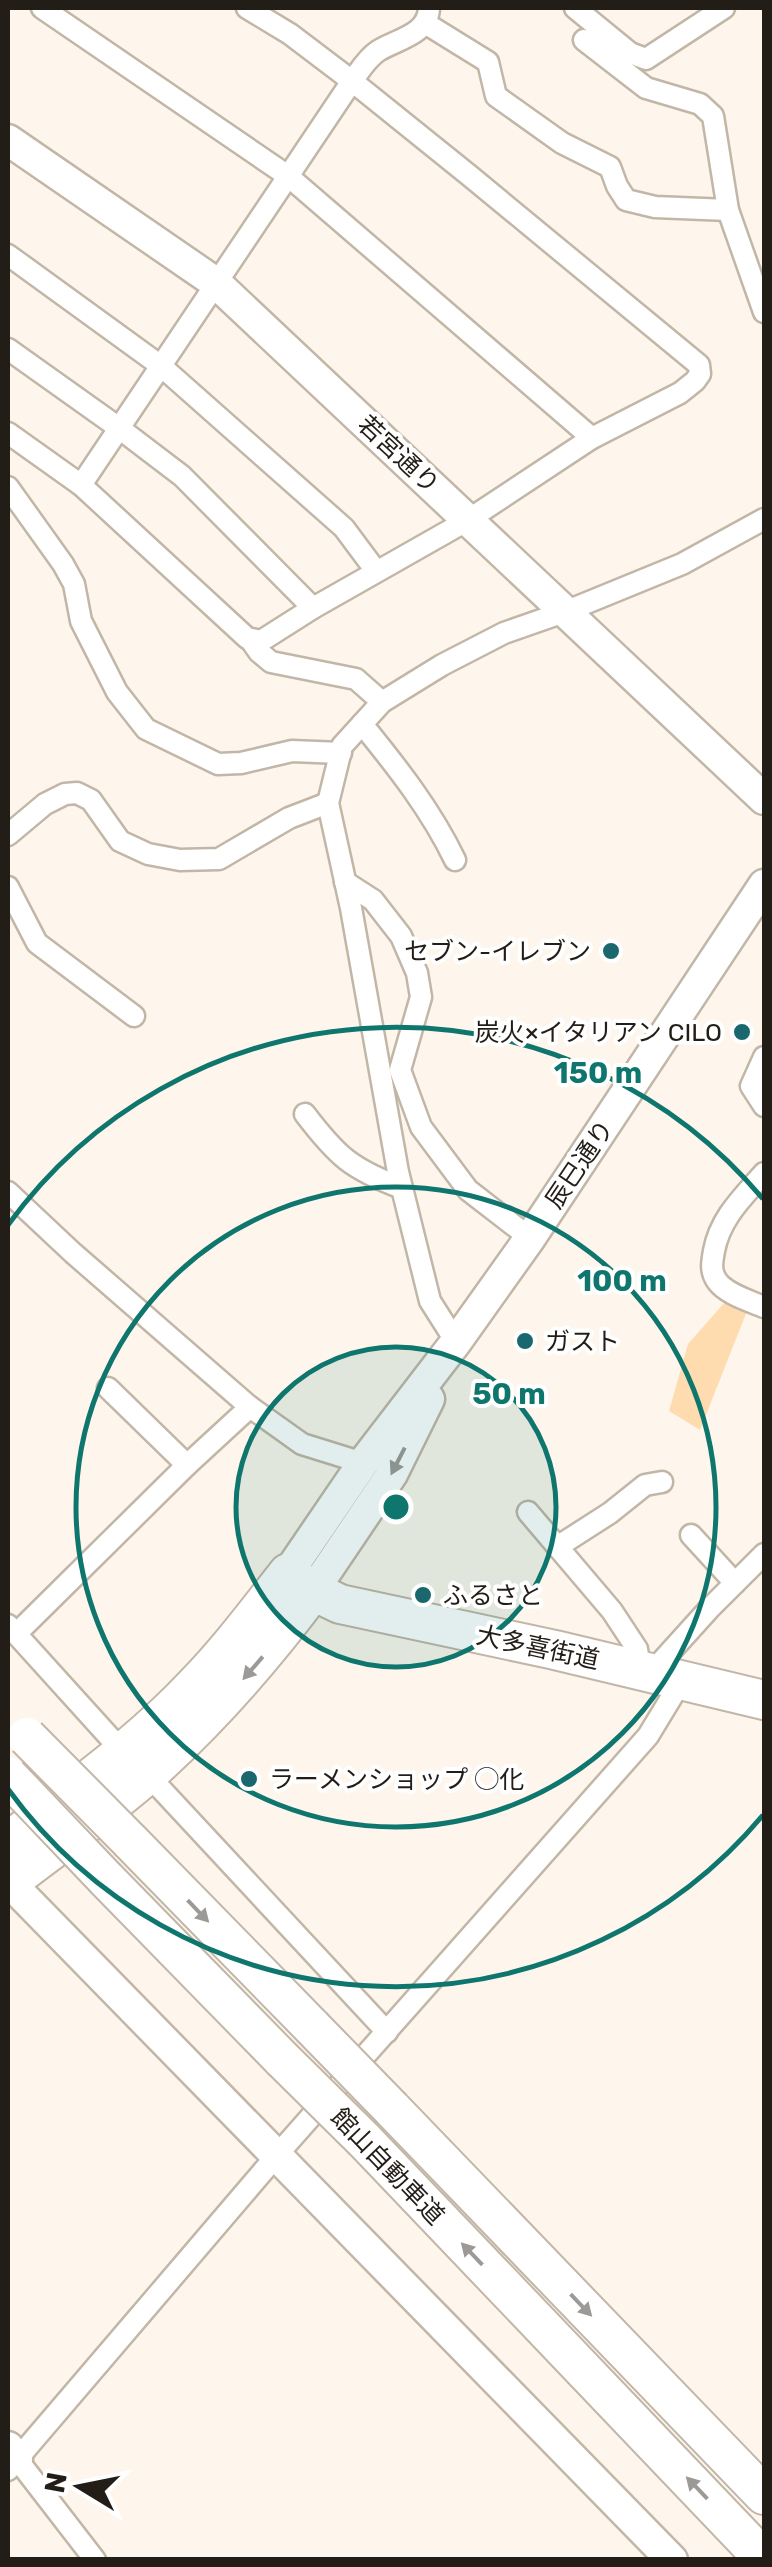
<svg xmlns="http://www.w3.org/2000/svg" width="772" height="2567" font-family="Rubik,'Noto Sans JP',sans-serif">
  <rect width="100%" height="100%" fill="#fef6ed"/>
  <polygon fill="#ffdcaf" points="733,1293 751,1301 700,1430 669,1411 688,1344"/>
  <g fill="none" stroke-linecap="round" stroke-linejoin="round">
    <g stroke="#c2b6a7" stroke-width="25">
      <g id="street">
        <polyline points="42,8 288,176 592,438"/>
        <polyline points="575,8 630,53 646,59 724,8"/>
        <polyline points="425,23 488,62 496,96 562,143 610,167 617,186 626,200 655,207 728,210"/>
        <polyline points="584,40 646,88 700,104 713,116 728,210 764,312"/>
        <polyline points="8,255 161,366 344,528 376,571"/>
        <polyline points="8,349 119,428 182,476 313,608"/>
        <polyline points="8,433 81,485 247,638 261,641 313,608 468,520 592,438 680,393 695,381 700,374 699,365 470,176 352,81 290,34 247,8"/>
        <path d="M81,485L352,81C359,72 367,58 378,51C397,39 428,35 429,8"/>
        <polyline points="8,487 63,564 74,584 81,621 117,692 146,729 218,764 241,763 292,751 341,753"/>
        <polyline points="250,639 259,652 271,662 356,679 382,702"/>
        <path d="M362,724C397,767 431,810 455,860"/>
        <polyline points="8,835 45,804 65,794 77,793 91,800 120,841 148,854 180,860 219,859 289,818 328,803"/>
        <polyline points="345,882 373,900 401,936 417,973 421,997 400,1070 421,1127 468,1190 530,1238"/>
        <polyline points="8,887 37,943 134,1016"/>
        <polyline points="764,1057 751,1086 764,1106"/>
        <path d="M305,1114C337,1156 351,1169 402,1188"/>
        <path d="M764,1173C743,1197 720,1218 714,1251C712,1262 710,1271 717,1281C726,1294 750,1301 764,1307"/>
        <polyline points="8,1192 73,1253 250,1407 302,1444 363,1463"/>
        <polyline points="456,1342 430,1301 398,1172 351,908 328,803 342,746 382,702 442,665 504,633 567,611 682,564 764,519"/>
        <polyline points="108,1388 187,1465"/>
        <polyline points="528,1512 612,1611 637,1649 640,1669"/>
        <polyline points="691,1535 735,1583"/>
        <polyline points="557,1547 610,1513 645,1485 662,1482"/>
        <polyline points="8,1625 123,1752"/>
        <polyline points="16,1634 187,1465 250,1407"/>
        <polyline points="652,1672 709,1609 764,1554"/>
        <polyline points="147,1774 387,2032"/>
        <polyline points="17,2459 95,2560"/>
        <polyline points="8,2470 277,2155 648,1736 682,1680"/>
      </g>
    </g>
    <g stroke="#c2b6a7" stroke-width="35">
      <g id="secondary">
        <polyline points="8,140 216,283 764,799"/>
        <polyline points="288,1573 363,1463 456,1342 530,1238 764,885"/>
        <polyline points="313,1591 392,1474 429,1399"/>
        <polyline points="8,1881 672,2560"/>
        <polyline points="8,2447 17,2459"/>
      </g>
    </g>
    <g stroke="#c2b6a7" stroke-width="42">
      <g id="highway">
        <polyline points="130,1841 312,2027"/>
        <path d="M8,1842C71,1792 140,1744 195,1685C229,1650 258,1611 288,1573L313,1591L340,1604L555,1650L764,1700"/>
        <polyline points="106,1879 282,2059"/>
        <path d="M8,1883C55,1847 103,1813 148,1774C210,1719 263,1658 313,1591"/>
        <polyline points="392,2109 764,2495"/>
        <polyline points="364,2140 764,2559"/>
      </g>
    </g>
    <use href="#street" stroke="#fff" stroke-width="20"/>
    <use href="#secondary" stroke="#fff" stroke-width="30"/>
    <use href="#highway" stroke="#fff" stroke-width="38"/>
    <g stroke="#c2b6a7" stroke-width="42" stroke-linecap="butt">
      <g id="highway-bridge">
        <polyline points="27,1737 130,1841"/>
        <polyline points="8,1776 106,1879"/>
        <polyline points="312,2027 392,2109"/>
        <polyline points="282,2059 364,2140"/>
      </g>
    </g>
    <use href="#highway-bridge" stroke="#fff" stroke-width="38"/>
  </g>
  <defs><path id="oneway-solid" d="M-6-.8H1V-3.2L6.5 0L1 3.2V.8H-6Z" transform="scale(2.5)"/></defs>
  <g fill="#9c9997">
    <use href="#oneway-solid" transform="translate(398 1461) rotate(117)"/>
    <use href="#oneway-solid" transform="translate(253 1668) rotate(131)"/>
    <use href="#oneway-solid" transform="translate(198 1911) rotate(46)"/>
    <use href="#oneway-solid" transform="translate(472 2254) rotate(-134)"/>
    <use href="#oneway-solid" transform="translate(581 2305) rotate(46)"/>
    <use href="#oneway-solid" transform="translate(697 2488) rotate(-134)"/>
  </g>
  <circle cx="396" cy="1507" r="160" fill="#0f766e" fill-opacity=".12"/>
  <g fill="none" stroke="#0f766e" stroke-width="5">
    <circle cx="396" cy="1507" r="160"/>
    <circle cx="396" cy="1507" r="320"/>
    <path d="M763 1815A479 479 0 0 1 8 1789M8 1225A479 479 0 0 1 763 1199"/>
  </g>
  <g fill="#1a676d" stroke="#fff" stroke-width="4">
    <circle cx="611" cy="951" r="10"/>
    <circle cx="742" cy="1032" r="10"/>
    <circle cx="525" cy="1341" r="10"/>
    <circle cx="423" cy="1595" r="10"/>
    <circle cx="249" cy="1779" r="10"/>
  </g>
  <g text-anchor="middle" stroke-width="8" stroke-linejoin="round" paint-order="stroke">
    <g font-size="25" fill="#221d17" stroke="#fff">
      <text transform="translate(399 454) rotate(43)" y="9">若宮通り</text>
      <text transform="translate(579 1164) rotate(-56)" y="9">辰巳通り</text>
      <text transform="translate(538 1647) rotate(12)" y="9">大多喜街道</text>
      <text transform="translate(388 2166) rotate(46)" y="9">館山自動車道</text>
    </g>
    <g font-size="25" fill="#221d17" stroke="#fff" text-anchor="start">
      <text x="591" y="960" text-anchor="end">セブン-イレブン</text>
      <text x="722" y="1041" text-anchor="end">炭火×イタリアン CILO</text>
      <text x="545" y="1350">ガスト</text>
      <text x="443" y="1604">ふるさと</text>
      <text x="269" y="1788">ラーメンショップ ◯化</text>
    </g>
  </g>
  <circle cx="396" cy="1507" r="15" fill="#0f766e" stroke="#fff" stroke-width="5"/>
  <g font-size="30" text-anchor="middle" font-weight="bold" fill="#0f766e" stroke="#fff" stroke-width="8" stroke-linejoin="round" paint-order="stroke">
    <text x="598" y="1083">150 m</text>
    <text x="622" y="1291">100 m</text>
    <text x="509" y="1404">50 m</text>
  </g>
  <rect width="772" height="2567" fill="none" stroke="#221d17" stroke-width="20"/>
  <g transform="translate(80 2487) rotate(280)" stroke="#ffffff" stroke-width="8" paint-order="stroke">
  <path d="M0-8L18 38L0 25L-18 38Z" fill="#221d17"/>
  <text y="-15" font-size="28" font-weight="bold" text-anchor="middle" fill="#221d17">N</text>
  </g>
</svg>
